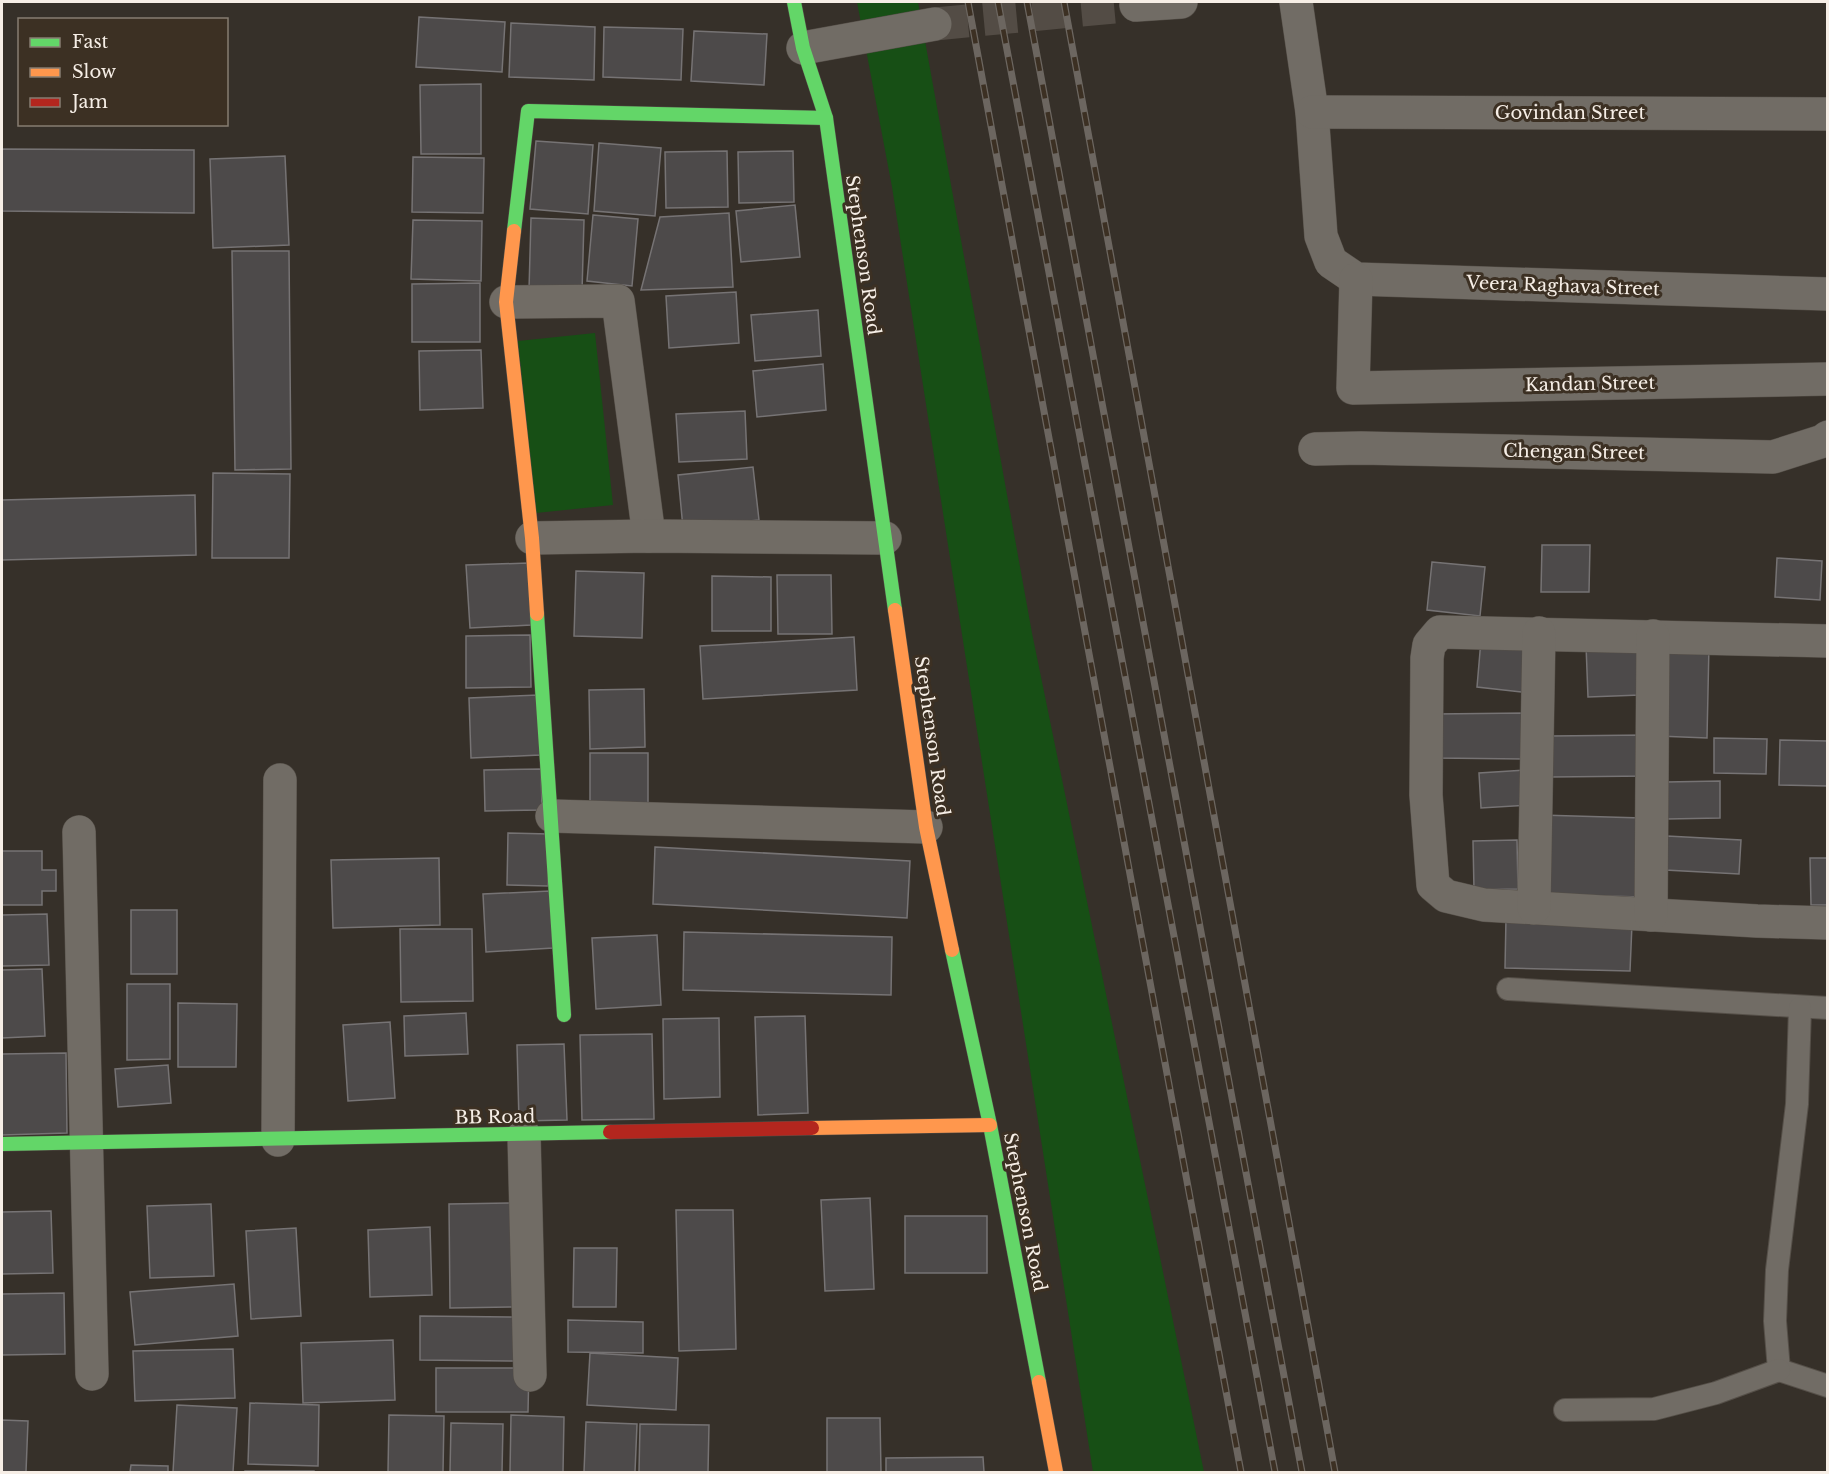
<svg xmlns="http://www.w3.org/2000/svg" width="1829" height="1474" font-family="'Libre Baskerville',serif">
  <rect width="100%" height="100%" fill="#363029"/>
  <g fill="#174f15">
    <polygon points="857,2 918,2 1032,633 1204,1472 1093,1472 892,187"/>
    <polygon points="595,333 613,505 536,513 518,341"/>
  </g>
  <g fill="#4d4a4a" stroke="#767374" stroke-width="1.5">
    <polygon points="419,17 505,22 502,72 416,67"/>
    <polygon points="511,23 595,27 594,80 509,77"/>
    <polygon points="604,27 683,29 681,80 603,77"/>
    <polygon points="694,31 767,34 764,85 691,81"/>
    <polygon points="481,84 481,154 421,154 420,85"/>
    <polygon points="536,141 593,145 588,214 530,209"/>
    <polygon points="599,143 661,148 655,216 594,211"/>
    <polygon points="2,149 194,150 194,213 2,211"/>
    <polygon points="727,151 728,207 666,208 665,152"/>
    <polygon points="793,151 794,202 739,203 738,152"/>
    <polygon points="285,156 289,245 213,248 210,159"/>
    <polygon points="413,157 484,158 483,213 412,212"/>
    <polygon points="795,205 800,257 741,262 736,211"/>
    <polygon points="729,213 733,287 641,290 660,217"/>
    <polygon points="593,215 638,219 632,286 587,281"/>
    <polygon points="531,218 584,220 582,292 529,290"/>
    <polygon points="413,220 482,221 481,281 411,279"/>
    <polygon points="232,251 289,251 291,469 235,470"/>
    <polygon points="480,283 480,342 412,342 412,284"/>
    <polygon points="736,292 739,343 669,348 666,296"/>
    <polygon points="818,310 821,356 755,361 751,315"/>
    <polygon points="481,350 483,408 420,410 419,351"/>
    <polygon points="823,364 826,410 757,417 753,371"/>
    <polygon points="745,411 747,459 679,462 676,414"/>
    <polygon points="753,467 759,520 683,528 678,475"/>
    <polygon points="213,473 290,474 289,558 212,558"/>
    <polygon points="195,495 196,555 2,560 2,500"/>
    <polygon points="1542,545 1590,545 1589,592 1541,592"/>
    <polygon points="1777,558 1822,561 1820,600 1775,597"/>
    <polygon points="1432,562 1485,567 1480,616 1427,610"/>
    <polygon points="528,563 531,625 470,628 466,565"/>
    <polygon points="576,571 644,573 642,638 574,636"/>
    <polygon points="777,575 831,575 832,634 778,634"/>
    <polygon points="712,576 771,577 771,631 712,631"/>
    <polygon points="530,635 531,687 466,688 466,636"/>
    <polygon points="854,637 857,690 703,699 700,646"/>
    <polygon points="1481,640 1535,646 1531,693 1477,687"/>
    <polygon points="1638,643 1640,695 1588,697 1586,645"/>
    <polygon points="1660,644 1709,645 1707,738 1658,736"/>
    <polygon points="644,689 645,747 590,749 589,690"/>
    <polygon points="538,695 540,755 471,758 469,698"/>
    <polygon points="1525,713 1524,759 1436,758 1435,714"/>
    <polygon points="1647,735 1648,776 1551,777 1550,736"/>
    <polygon points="1714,738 1767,739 1766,774 1714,773"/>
    <polygon points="1780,740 1828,741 1828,786 1779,785"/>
    <rect x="590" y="753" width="58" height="55"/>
    <polygon points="541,769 542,810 485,811 484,770"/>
    <polygon points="1528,770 1531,805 1481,808 1479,773"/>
    <polygon points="1720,781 1720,818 1667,819 1666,782"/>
    <polygon points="1540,815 1642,818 1640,897 1538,894"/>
    <polygon points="508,833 549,834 548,886 507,885"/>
    <polygon points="1667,836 1741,840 1739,874 1665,870"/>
    <polygon points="1517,840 1518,889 1474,890 1473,841"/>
    <polygon points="655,847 910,861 907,918 653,904"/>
    <polygon points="2,851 42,851 42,870 56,870 56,891 42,891 42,905 2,905"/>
    <polygon points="439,858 440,925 333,928 331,860"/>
    <polygon points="1810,858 1828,858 1828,905 1811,905"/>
    <polygon points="550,891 553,948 486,952 483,894"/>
    <rect x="131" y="910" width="46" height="64"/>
    <polygon points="47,914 49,965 2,966 2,915"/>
    <polygon points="1506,918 1632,924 1630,971 1505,968"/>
    <polygon points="400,929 472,929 473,1001 401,1002"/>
    <polygon points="684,932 892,937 891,995 683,990"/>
    <polygon points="657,935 661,1005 596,1009 592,938"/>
    <polygon points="42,969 45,1036 2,1038 2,970"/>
    <polygon points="127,984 170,984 170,1059 127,1060"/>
    <polygon points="178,1003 237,1004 236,1067 178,1067"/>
    <polygon points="466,1013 468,1054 405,1056 404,1016"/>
    <polygon points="805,1016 808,1113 758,1115 755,1017"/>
    <polygon points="719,1018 720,1097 664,1099 663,1019"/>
    <polygon points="390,1022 395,1098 348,1101 343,1025"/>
    <polygon points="652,1034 654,1119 582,1120 580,1035"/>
    <polygon points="564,1044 567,1120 519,1121 517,1045"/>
    <polygon points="66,1053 67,1133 2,1135 2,1054"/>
    <polygon points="168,1065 171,1103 118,1107 115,1069"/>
    <polygon points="870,1198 874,1289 825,1291 821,1200"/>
    <polygon points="512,1203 513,1307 450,1308 449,1204"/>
    <polygon points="211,1204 214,1276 150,1278 147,1206"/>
    <polygon points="676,1210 733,1210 736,1349 679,1351"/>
    <polygon points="51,1211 53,1273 2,1274 2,1212"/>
    <rect x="905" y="1216" width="82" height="57"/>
    <polygon points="430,1227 432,1295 370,1297 368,1230"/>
    <polygon points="296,1228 301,1316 251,1319 246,1231"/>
    <polygon points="574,1248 617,1248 616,1307 573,1307"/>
    <polygon points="234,1284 238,1336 135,1345 130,1292"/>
    <polygon points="64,1293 65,1354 2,1355 2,1294"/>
    <polygon points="420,1316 518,1317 517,1361 420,1360"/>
    <polygon points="568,1320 643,1322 643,1353 568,1352"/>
    <polygon points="393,1340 395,1400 303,1403 301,1343"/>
    <polygon points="233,1349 235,1398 135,1401 133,1351"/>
    <polygon points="590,1353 678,1358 676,1410 587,1405"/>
    <polygon points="436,1368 529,1368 528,1412 436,1412"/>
    <polygon points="250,1403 319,1405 318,1466 248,1464"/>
    <polygon points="177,1405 237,1408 233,1472 173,1472"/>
    <polygon points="389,1415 444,1416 443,1472 388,1472"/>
    <polygon points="511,1415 564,1417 563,1472 510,1472"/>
    <polygon points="827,1418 880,1418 881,1472 827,1472"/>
    <polygon points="2,1420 28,1421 26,1472 2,1472"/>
    <polygon points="586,1422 637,1424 635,1472 584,1472"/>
    <polygon points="451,1423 503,1424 502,1472 450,1472"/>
    <polygon points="640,1424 709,1425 708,1472 639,1472"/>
    <polygon points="983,1457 984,1472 886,1472 886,1458"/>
    <polygon points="131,1465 168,1466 168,1472 130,1472"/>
    <rect x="245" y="1471" width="69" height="1"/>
  </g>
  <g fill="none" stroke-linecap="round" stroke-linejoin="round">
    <polyline stroke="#534c45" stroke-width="33" stroke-dasharray="33 16" stroke-linecap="butt" points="935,24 1136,5"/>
    <g stroke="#554f48" stroke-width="24">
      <g id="lane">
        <polyline points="1508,989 1828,1008"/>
        <polyline points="1800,1008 1797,1104 1777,1270 1775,1321 1779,1370 1828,1386"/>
        <polyline points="1565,1410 1654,1409 1716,1393 1779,1370"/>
      </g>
    </g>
    <g stroke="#554f48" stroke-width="34">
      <g id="street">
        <polyline points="1296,2 1312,112 1321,236 1331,262 1356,279 1828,294"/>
        <polyline points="1136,5 1181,2"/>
        <polyline points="803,48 935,24"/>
        <polyline points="1312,112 1828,114"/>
        <polyline points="1356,279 1353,388 1828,379"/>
        <polyline points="506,302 618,301 649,536"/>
        <polyline points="1315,449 1361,448 1773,457 1823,441 1828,437"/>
        <polyline points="532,538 649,536 885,538"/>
        <polyline points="1828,641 1440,632 1429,645 1427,658 1426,795 1433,885 1446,896 1484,905 1757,921 1828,923"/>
        <polyline points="552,816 926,827"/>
        <polyline points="79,832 92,1374"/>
        <polyline points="1534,908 1539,633"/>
        <polyline points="1651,915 1653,636"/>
        <polyline points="524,1135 530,1375"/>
        <polyline points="278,1140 280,780"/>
      </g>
    </g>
    <g stroke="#554f48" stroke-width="15">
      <g id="fast">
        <polyline points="794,2 803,48 826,118 895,610"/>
        <polyline points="514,231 528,111 826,118"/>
        <polyline points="537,614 564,1015"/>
        <polyline points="952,950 990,1125 1039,1382"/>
        <polyline points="2,1144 610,1132"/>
      </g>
    </g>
    <g stroke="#554f48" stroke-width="15">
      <g id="slow">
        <polyline points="514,231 506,302 532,538 537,614"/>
        <polyline points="895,610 926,827 952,950"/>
        <polyline points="812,1128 990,1125"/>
        <polyline points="1039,1382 1056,1472"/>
      </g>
    </g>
    <g stroke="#554f48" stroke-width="15">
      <polyline id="jam" points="610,1132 812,1128"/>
    </g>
    <use href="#lane" stroke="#716c65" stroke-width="22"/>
    <use href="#street" stroke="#716c65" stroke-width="33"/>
    <use href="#fast" stroke="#63d668" stroke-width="14"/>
    <use href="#slow" stroke="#ff974d" stroke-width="14"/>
    <use href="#jam" stroke="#b3261e" stroke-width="14"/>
    <g stroke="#6c6660" stroke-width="7">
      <g id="rail">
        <polyline points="968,2 1241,1472"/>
        <polyline points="998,2 1275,1472"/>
        <polyline points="1027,2 1302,1472"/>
        <polyline points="1064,2 1335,1472"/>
      </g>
    </g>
    <use href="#rail" stroke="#3c3023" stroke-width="4.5" stroke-dasharray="14" stroke-linecap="butt"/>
  </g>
  <g text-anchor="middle" stroke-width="6" stroke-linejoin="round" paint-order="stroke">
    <g font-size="18" fill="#f6eee6" stroke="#3c3023">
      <text x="1570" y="119">Govindan Street</text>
      <text transform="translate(863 255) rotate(82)" y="6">Stephenson Road</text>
      <text transform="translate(1563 286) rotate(2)" y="6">Veera Raghava Street</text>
      <text transform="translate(1590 384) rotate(-1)" y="6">Kandan Street</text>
      <text transform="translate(1574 452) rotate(1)" y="6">Chengan Street</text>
      <text transform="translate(932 736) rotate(82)" y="6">Stephenson Road</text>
      <text transform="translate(495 1117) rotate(-1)" y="6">BB Road</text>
      <text transform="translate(1025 1212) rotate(79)" y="6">Stephenson Road</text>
    </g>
  </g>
  <rect width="1829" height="1474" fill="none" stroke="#f6eee6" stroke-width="6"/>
  <rect x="18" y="18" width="210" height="108" fill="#3c3023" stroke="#867c71" stroke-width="1.5"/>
  <rect x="30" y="38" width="30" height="9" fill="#63d668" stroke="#867c71" stroke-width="1.5"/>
  <text x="72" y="48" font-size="18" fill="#f6eee6">Fast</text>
  <rect x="30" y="68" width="30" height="9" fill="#ff974d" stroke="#867c71" stroke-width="1.5"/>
  <text x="72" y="78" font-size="18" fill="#f6eee6">Slow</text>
  <rect x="30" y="98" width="30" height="9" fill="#b3261e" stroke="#867c71" stroke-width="1.5"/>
  <text x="72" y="108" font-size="18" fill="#f6eee6">Jam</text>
</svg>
